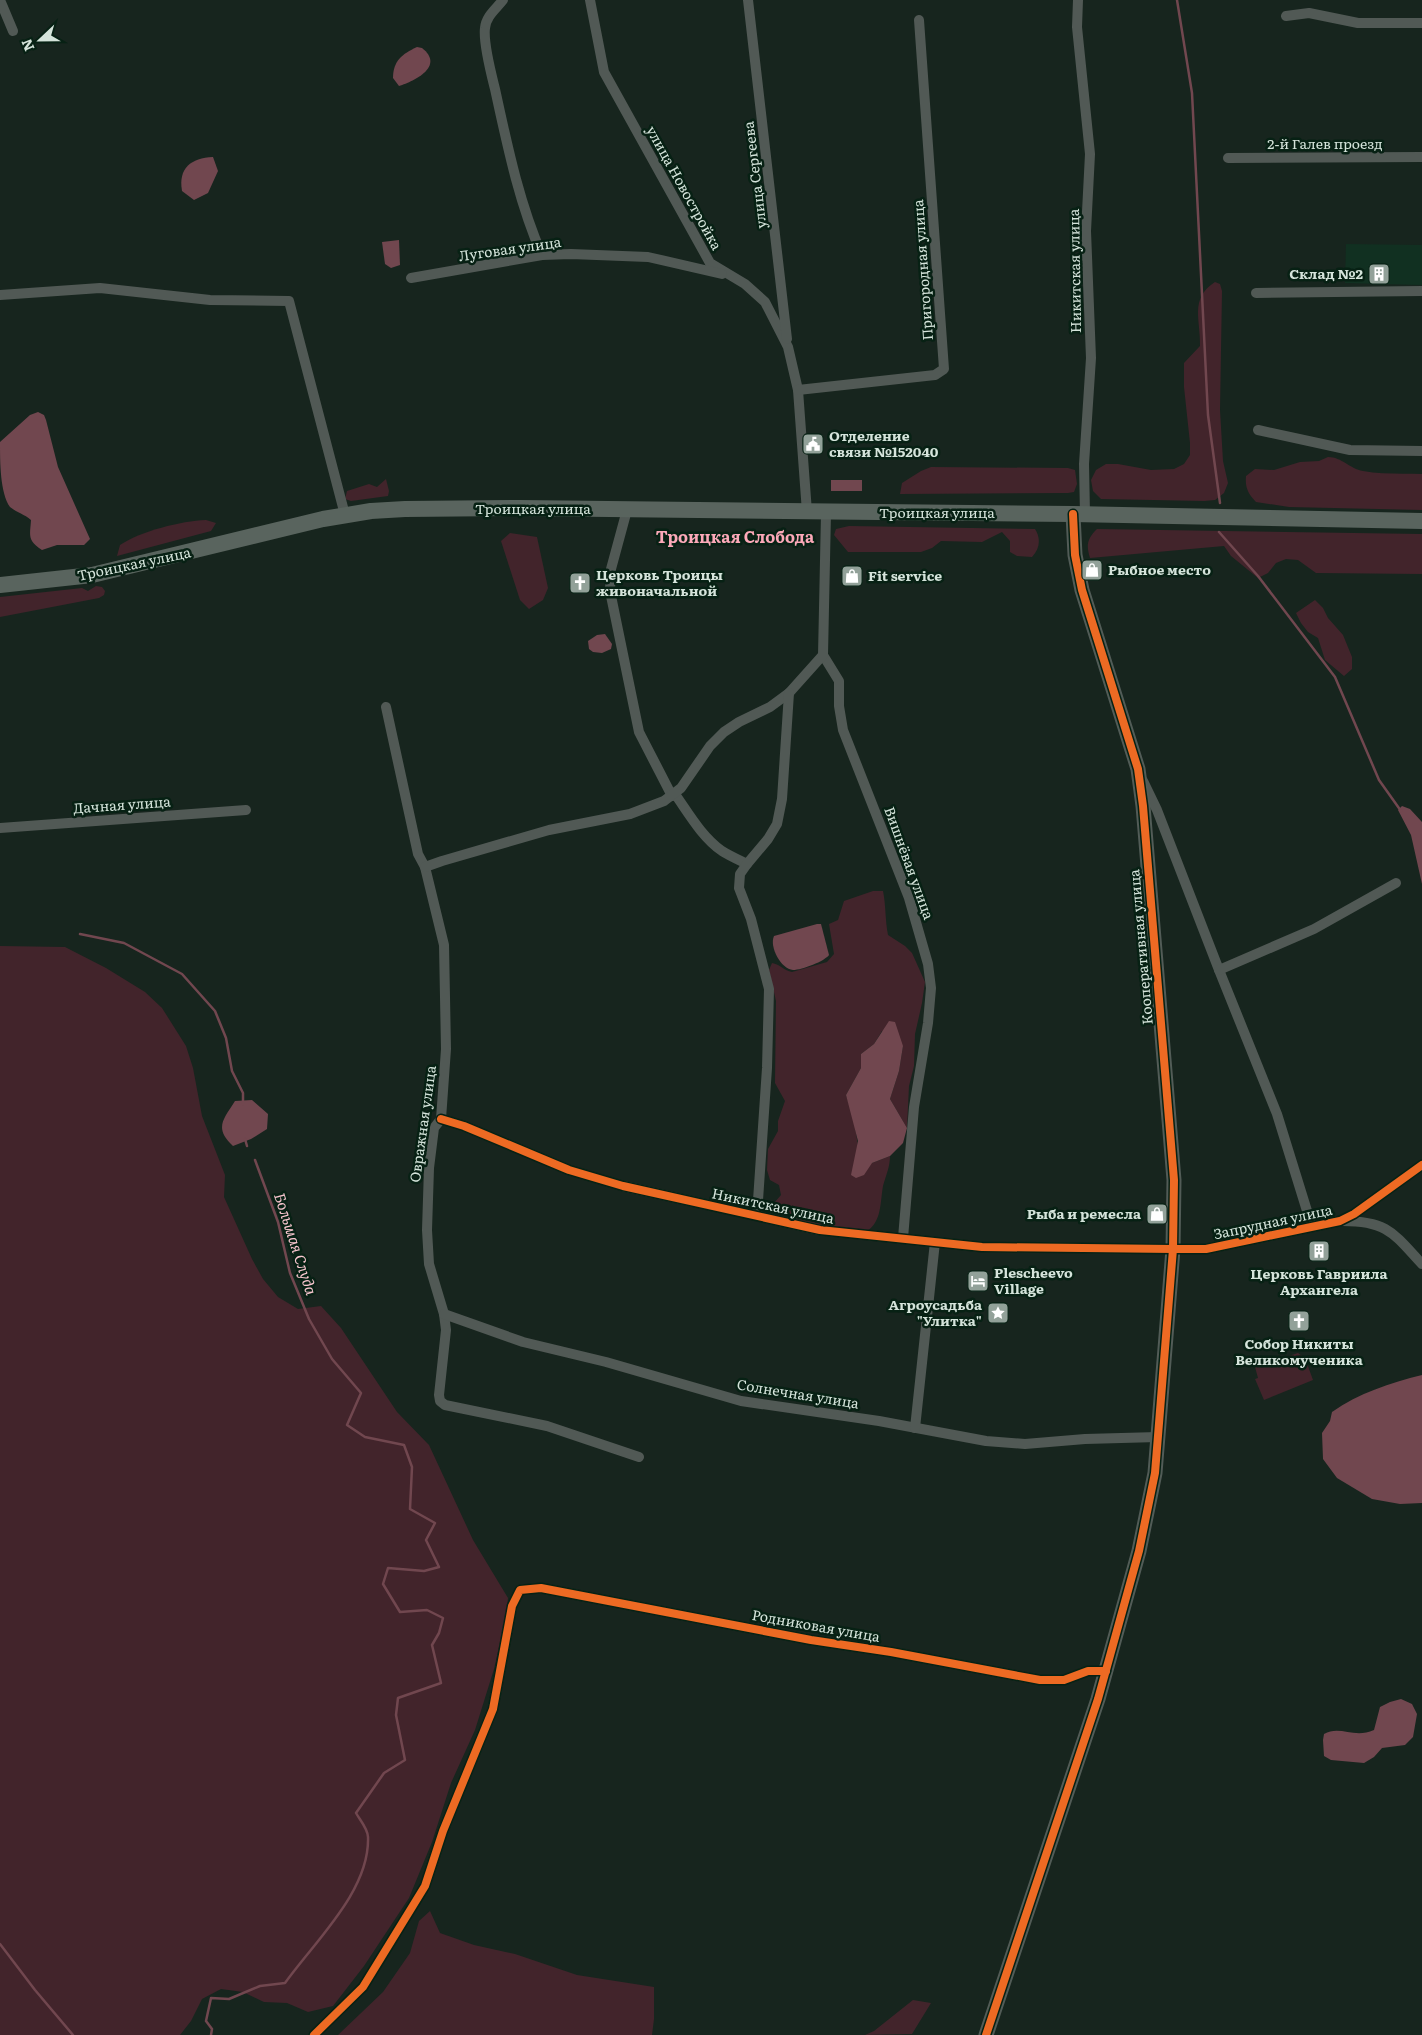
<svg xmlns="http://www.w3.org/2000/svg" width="1422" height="2035" font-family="Literata,serif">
  <rect width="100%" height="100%" fill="#17251e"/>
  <polygon fill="#113021" points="1346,244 1422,245 1422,285 1345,283"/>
  <g fill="#42242b">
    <path d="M1215,282L1220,284L1222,291L1220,410L1223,461L1228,483L1224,493L1215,500L1204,501L1101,499L1093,491L1091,480L1096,470L1106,464H1118L1151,470L1174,469L1184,464L1190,455V443L1184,387V363L1200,346C1201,320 1189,299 1215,282Z"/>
    <path d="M1328,457C1342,457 1350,469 1363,471C1382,475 1403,473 1422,474V510L1289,507L1256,502C1248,493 1245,488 1246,476L1255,469L1274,470L1300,462L1319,461Z"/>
    <polygon points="931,467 1068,468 1075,470 1077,484 1074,492 1068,493 900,494 902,483 921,471"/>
    <polygon points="386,479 389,491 388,496 351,501 345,499 347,491 369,484 377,487"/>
    <path d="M206,520L216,523L211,531L117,556L120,545C141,531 181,521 206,520Z"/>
    <path d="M849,526L1035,529C1041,538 1040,549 1032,557L1017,556L1010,552V541L1002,532L982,542L941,541L932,548L921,552H848L834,535L836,529Z"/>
    <path d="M1097,529L1422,534V574L1316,573L1298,560L1286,559L1276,563L1268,573L1258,578L1231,556L1224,546L1090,558C1086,545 1087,539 1097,529Z"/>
    <polygon points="510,533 537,537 548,588 543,600 529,609 520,600 501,541"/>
    <polygon points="96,586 102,587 105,591 104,595 99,598 0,617 0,597 82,588 88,591"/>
    <polygon points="1315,600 1323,608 1328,618 1343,635 1352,657 1352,669 1344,676 1325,660 1318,638 1308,632 1301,623 1296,613"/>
    <path d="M873,891H883C886,906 885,920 888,935L905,946L912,953L925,982L922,1003L915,1034L914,1066L909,1086L907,1128L890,1099L899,1071L903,1046L882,1031L874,1044L861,1054V1068L846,1095L854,1120L858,1146L872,1163L890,1156C890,1167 886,1175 883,1186C880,1203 882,1222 866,1232C837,1227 792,1228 775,1202L781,1195L779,1185L770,1180L767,1170L768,1149L778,1131V1121L785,1101L775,1083L776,1001L769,970L772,963C780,964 784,971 792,972L827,962L834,954L829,924L838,920L844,901Z"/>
    <polygon points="0,946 65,947 106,968 145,992 162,1008 186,1046 193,1068 202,1116 225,1175 224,1197 252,1259 263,1279 278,1297 298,1309 321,1306 341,1328 397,1412 429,1445 473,1540 508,1598 506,1616 494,1669 475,1730 451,1783 432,1842 409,1898 364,1966 333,2006 308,2012 287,2003 264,2002 243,1992 221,1989 202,1999 191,2021 180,2035 0,2035"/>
    <polygon points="1298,1353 1305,1358 1313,1380 1264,1400 1255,1379 1258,1378 1255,1367"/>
    <polygon points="430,1911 440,1933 474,1945 515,1954 577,1975 654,1987 654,2019 652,2035 338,2035 383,1992 410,1953 419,1921"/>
    <polygon points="913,2000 931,2003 912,2034 865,2035 874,2031"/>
  </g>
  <g fill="#71474f">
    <path d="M417,47L422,48C445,66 415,81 399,86L393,78C393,61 402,54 417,47Z"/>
    <path d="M213,157L218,171L208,193L194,200L182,191C178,168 191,158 213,157Z"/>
    <polygon points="399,240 400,265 391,268 385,264 382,242"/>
    <path d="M38,412L44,415L46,420L58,467L90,539L84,545H57L42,550C27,540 30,536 31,520C24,514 16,512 10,507C0,493 0,461 0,442L30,415Z"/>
    <rect x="831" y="480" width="31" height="11"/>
    <polygon points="605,634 612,644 611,649 602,653 593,652 589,649 588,641 597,635"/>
    <polygon points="1402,806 1410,809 1422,822 1422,884 1411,835 1398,810"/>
    <path d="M817,924H821L829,955C825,961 802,970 793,970C781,969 769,947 774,936Z"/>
    <polygon points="889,1021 895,1022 903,1046 899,1071 890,1099 907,1128 903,1143 890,1156 872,1163 864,1175 856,1178 851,1175 858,1141 846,1095 861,1068 861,1054 874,1044"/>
    <path d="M252,1100L268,1114L267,1129L251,1139L233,1146C214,1128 223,1120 235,1101Z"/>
    <path d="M1422,1375V1503L1400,1504L1372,1499L1337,1478L1323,1459L1322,1433L1330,1421L1332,1412C1359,1393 1390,1383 1422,1375Z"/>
    <path d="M1401,1699L1412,1704L1417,1714L1413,1737L1405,1745L1382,1748L1374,1757L1364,1763L1331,1760L1324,1756L1323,1740L1324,1734C1340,1725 1354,1739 1374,1730L1380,1707L1390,1702Z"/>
  </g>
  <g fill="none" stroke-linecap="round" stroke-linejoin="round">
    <g stroke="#71474f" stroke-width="2.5">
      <polyline points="1177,0 1192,93 1208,415 1220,503"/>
      <polyline points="1219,532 1258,576 1335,677 1379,780 1401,811"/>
      <polyline points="80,934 124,943 182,974 215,1011 226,1038 232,1071 243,1093 243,1104"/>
      <polyline points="245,1139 247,1146"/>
      <polyline points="0,1944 35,1990 73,2035"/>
      <path d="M211,2035L212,2029L206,2021L211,1998L229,1999L260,1986L285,1983C314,1942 370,1891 368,1837C368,1829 360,1820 356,1813L384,1773L405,1760L396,1715L398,1698L441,1683L432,1645L439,1633L443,1618L427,1610L400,1612L383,1584L388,1568L424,1571L439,1567L426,1540L435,1523L410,1509L412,1467L404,1445L365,1437L347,1425L361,1393L332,1359L309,1319L290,1273L278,1222L255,1160"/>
    </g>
    <g stroke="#515955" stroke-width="10">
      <polyline points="0,0 13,31"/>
      <path d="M503,0C496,9 486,16 485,28C483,43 491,73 495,89C507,144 519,203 542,255"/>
      <polyline points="590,0 604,72 710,263 745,284 765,302 788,347 798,390 807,512"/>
      <polyline points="748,0 787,339"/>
      <polyline points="1078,0 1077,27 1090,154 1086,231 1091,358 1084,464 1085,514"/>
      <polyline points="1286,16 1309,13 1358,23 1422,23"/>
      <polyline points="1228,158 1422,157"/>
      <polyline points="411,278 542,255 571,254 648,257 722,274"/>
      <polyline points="1256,293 1422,291"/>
      <polyline points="0,295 100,288 210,300 289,301 345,515"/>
      <polyline points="798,390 935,375 944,369 919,20"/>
      <polyline points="1258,430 1350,450 1422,451"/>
      <polyline points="627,510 611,569 610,591 639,732 672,796"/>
      <polyline points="823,655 839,681 839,706 843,730 909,898 928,964 931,988 928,1023 914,1107 903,1238"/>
      <polyline points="386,707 418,854 425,867 444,945 446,1049 441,1119 434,1128 429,1168 427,1230 429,1264 444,1314 446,1330 439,1395 440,1401 445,1405 547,1426 639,1457"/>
      <polyline points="1143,781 1157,810 1219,970 1277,1114 1312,1227"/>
      <path d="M675,794C689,814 702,837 722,851C730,856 739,860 747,864"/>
      <polyline points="0,828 246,810"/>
      <polyline points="425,867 442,861 549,830 630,814 664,801 681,788 710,746 724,732 739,722 770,707 789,693 823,655 826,513"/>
      <polyline points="1219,970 1314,929 1396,883"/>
      <polyline points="441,1119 464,1126 569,1170 623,1186 820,1230 982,1247 1173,1249 1206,1249 1340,1221 1354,1214 1422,1165"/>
      <polyline points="757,1215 767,1068 769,989 751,919 739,888 740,874 747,864 768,839 777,824 782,799 789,693"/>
      <path d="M1343,1221C1388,1221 1394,1234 1422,1264"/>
      <polyline points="444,1314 523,1342 606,1362 741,1401 879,1421 986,1441 1025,1444 1085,1439 1158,1437"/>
      <polyline points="915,1428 935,1242"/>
      <polyline points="314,2035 363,1987 425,1886 443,1831 493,1709 512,1606 520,1590 541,1588 811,1640 891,1652 1040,1680 1064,1680 1088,1671 1106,1671"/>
    </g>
    <polyline stroke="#525c57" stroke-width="15" points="986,2035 1098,1699 1139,1551 1155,1473 1173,1249 1174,1180 1143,806 1138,769 1082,590 1075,555 1073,514"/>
    <polyline stroke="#59645e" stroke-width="16" points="0,585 92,575 323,519 371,511 405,509 520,508 1073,514 1422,521"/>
    <g stroke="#072114" stroke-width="11">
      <g id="cycleway">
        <polyline points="441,1119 464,1126 569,1170 623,1186 820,1230 982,1247 1173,1249 1206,1249 1340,1221 1354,1214 1422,1165"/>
        <polyline points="314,2035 363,1987 425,1886 443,1831 493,1709 512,1606 520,1590 541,1588 811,1640 891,1652 1040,1680 1064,1680 1088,1671 1106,1671"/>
        <polyline points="986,2035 1098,1699 1139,1551 1155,1473 1173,1249 1174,1180 1143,806 1138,769 1082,590 1075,555 1073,514"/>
      </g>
    </g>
    <use href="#cycleway" stroke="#ed6a23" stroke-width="8"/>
  </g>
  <defs>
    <g id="building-square" transform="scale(1.125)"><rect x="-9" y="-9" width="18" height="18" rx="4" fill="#92a199" stroke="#072114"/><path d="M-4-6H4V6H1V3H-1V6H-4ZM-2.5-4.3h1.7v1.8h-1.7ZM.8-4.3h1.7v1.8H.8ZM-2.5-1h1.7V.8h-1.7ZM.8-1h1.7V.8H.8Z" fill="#fff"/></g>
    <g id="civic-square" transform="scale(1.125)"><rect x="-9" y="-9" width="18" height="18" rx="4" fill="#92a199" stroke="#072114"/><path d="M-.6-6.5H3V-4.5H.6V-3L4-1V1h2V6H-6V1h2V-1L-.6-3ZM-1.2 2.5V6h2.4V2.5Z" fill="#fff"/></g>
    <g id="shop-square" transform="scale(1.125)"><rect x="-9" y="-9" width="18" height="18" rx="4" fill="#92a199" stroke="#072114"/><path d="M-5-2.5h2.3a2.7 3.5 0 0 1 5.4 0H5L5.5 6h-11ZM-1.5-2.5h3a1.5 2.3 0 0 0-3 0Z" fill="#fff"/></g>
    <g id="church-square" transform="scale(1.125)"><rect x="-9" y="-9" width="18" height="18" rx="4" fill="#92a199" stroke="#072114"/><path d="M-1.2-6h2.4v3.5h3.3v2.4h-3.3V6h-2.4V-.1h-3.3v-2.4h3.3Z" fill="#fff"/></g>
    <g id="hotel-square" transform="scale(1.125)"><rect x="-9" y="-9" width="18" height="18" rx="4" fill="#92a199" stroke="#072114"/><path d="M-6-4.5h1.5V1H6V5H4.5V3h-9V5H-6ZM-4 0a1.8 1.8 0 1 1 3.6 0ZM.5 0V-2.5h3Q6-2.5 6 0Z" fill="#fff"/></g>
    <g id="sight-square" transform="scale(1.125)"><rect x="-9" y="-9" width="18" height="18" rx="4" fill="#92a199" stroke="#072114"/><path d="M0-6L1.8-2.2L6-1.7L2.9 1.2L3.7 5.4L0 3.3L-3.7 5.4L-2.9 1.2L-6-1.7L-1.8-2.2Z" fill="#fff"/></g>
  </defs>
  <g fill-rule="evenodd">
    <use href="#building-square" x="1379" y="274"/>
    <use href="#civic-square" x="813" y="444"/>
    <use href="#shop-square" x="1092" y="570"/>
    <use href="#shop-square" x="852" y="576"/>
    <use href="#church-square" x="580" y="583"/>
    <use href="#shop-square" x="1157" y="1214"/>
    <use href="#building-square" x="1319" y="1251"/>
    <use href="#hotel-square" x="978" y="1281"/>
    <use href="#sight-square" x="998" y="1313"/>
    <use href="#church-square" x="1299" y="1321"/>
  </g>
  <g text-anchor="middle" stroke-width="5" stroke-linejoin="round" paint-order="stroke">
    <g font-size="14" fill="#d5e4db" stroke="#072114">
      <text x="1325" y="149">2-й Галев проезд</text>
      <text transform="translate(755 175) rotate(-97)" y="5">улица Сергеева</text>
      <text transform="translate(684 188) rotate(61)" y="5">улица Новостройка</text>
      <text transform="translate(510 249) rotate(-8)" y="5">Луговая улица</text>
      <text transform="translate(923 270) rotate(-94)" y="5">Пригородная улица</text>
      <text transform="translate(1075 271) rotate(-91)" y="5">Никитская улица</text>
      <text x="533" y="514">Троицкая улица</text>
      <text x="937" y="518">Троицкая улица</text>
      <text transform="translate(134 564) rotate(-12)" y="5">Троицкая улица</text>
      <text transform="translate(122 805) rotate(-4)" y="5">Дачная улица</text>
      <text transform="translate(909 863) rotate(70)" y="5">Вишнёвая улица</text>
      <text transform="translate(1141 947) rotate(-95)" y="5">Кооперативная улица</text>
      <text transform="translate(423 1124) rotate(-82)" y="5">Овражная улица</text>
      <text transform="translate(773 1206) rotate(12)" y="5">Никитская улица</text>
      <text transform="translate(1273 1222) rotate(-12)" y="5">Запрудная улица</text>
      <text transform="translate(798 1394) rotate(9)" y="5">Солнечная улица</text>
      <text transform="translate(816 1626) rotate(10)" y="5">Родниковая улица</text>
    </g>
    <g font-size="14" font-weight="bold" fill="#d5e4db" stroke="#072114" text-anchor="start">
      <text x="1363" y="279" text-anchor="end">Склад №2</text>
      <text x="829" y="441">Отделение<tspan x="829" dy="16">связи №152040</tspan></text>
      <text x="1108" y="575">Рыбное место</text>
      <text x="596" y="580">Церковь Троицы<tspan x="596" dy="16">живоначальной</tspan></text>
      <text x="868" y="581">Fit service</text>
      <text x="1141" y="1219" text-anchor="end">Рыба и ремесла</text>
      <text x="994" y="1278">Plescheevo<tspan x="994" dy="16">Village</tspan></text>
      <text x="1319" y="1279" text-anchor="middle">Церковь Гавриила<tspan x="1319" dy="16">Архангела</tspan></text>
      <text x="982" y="1310" text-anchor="end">Агроусадьба<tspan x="982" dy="16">"Улитка"</tspan></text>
      <text x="1299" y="1349" text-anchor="middle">Собор Никиты<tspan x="1299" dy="16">Великомученика</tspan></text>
    </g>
    <g font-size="15" font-style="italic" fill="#f8c6cf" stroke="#072114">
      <text transform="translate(295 1244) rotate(72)" y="5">Большая Слуда</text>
    </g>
    <g font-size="16" font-weight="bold" fill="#fca9b9" stroke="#072114">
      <text x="735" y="543">Троицкая Слобода</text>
    </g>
  </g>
  <g transform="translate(40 40) rotate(248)" stroke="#072114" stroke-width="4" paint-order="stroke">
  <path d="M0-4L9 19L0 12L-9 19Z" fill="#d5e4db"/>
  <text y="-8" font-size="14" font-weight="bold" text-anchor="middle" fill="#d5e4db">N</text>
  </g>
</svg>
